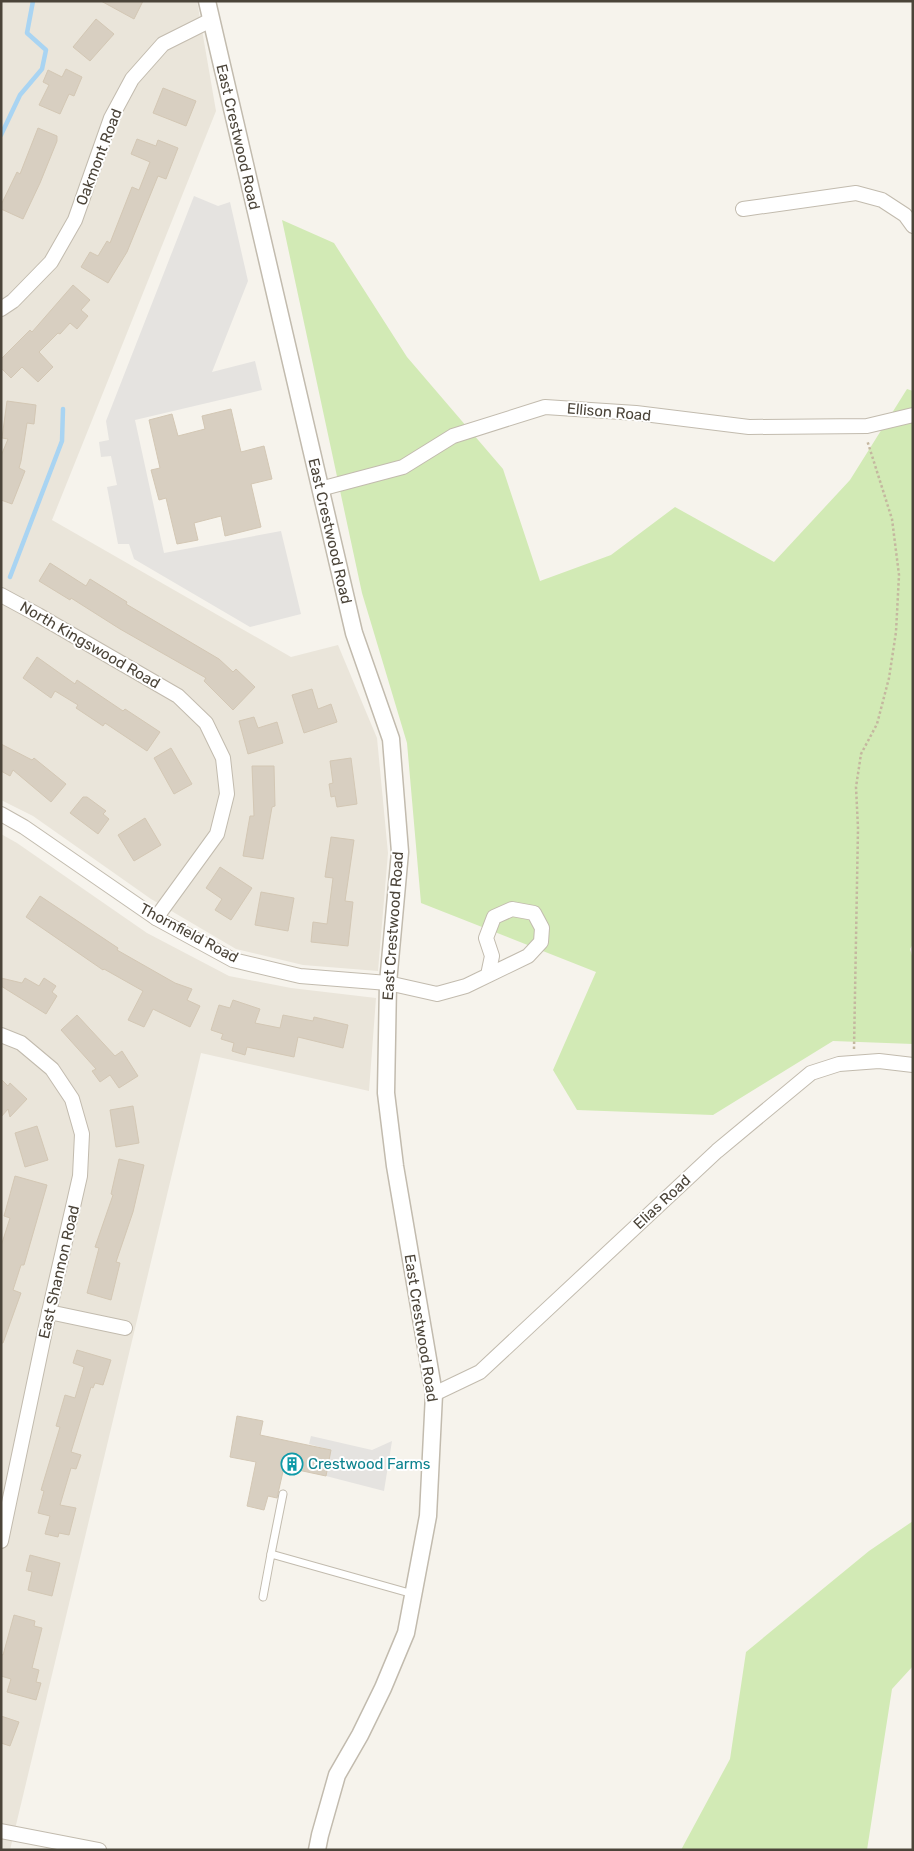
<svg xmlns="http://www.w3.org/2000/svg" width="914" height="1851" font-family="Rubik,sans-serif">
  <rect width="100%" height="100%" fill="#f6f3ec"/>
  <g fill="#eae5da">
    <polygon points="1,1 197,1 216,111 52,520 291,657 338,645 377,738 388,853 378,971 303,965 236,949 151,899 33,816 1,800"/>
    <polygon points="1,834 17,843 147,933 229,976 291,988 376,998 369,1091 201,1053 10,1850 1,1850"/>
  </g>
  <g fill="#d2eab5">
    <polygon points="282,220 334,243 407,357 503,469 540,581 611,555 675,507 774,562 850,480 907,389 913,391 913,944 910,949 913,959 913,1044 833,1041 713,1115 577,1110 553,1070 596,972 421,903 407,743 362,593"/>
    <polygon points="913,1521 913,1666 892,1689 867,1850 681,1850 730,1759 746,1652 869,1551"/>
  </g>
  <g fill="#e5e3e0">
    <polygon points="194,196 218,206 230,202 248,281 212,372 255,361 262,390 135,420 164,553 281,531 301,614 250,627 134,559 129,544 118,544 107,487 117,485 111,456 101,457 99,442 109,440 106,421"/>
    <polygon points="311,1436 372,1450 392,1441 384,1491 326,1476 330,1450 309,1444"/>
  </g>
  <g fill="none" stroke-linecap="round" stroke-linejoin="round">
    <g stroke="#a9d4f2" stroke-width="4.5">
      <polyline points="1,135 20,95 42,69 46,50 27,33 33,1"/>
      <polyline points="10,577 62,441 63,409"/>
    </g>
  </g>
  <g fill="#d8cfc1" stroke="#d3c7b4">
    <polygon points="101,1 143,1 134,19"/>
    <polygon points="96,19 114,34 90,61 73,47"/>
    <polygon points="66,69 82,77 74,96 69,94 60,114 39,105 49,85 43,82 48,70 62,77"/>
    <polygon points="163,88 196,101 186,126 153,113"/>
    <polygon points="38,128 57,136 57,141 40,183 23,219 1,209 1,205 17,172 20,174"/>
    <polygon points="137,139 156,146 158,140 178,148 166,179 158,176 127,252 108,283 81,267 90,252 98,256 107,241 110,243 132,187 139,190 150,162 131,154"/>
    <polygon points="73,285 90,300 81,310 88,316 77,329 70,323 60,334 58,333 39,352 53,367 38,382 22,367 11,378 1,368 1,359 30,330 32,332"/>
    <polygon points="7,401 36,405 34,424 27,423 21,461 19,468 25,471 12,504 1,500 1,456 8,439 2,438"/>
    <polygon points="231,409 241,452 264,446 272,479 251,484 261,527 225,536 221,516 194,523 198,540 177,544 166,498 159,500 151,470 160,468 149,420 172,414 178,436 205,429 202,416"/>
    <polygon points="50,563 86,586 90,579 127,602 126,604 219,659 233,672 236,669 255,687 233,710 204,681 206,678 120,629 71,598 70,600 39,581"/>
    <polygon points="37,657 75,684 77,680 123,711 125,709 160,732 147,751 105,723 103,726 76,708 78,705 55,691 51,698 23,678"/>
    <polygon points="312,689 318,709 331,704 337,722 304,733 292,695"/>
    <polygon points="254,717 258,728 277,722 283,743 248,754 239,721"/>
    <polygon points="1,744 32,760 34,758 66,784 51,802 13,770 10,776 1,771"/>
    <polygon points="171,748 192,784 174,794 154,758"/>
    <polygon points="351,758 357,804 337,807 335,796 331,797 329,784 333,783 330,761"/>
    <polygon points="252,766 274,766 275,806 272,807 263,859 243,856 250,816 254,816"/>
    <polygon points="83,797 87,797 106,811 103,814 109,819 98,834 70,813"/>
    <polygon points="145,818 161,845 134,861 118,835"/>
    <polygon points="331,837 354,840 345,901 353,902 348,946 311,942 313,922 327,924 333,878 325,877"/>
    <polygon points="220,867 252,888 231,920 215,910 222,899 206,888"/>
    <polygon points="261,892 294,898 288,931 255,925"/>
    <polygon points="40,896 118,948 117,950 175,983 192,989 187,1000 200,1006 190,1027 153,1009 144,1027 128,1020 143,991 104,969 103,970 26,917"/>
    <polygon points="1,978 22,983 25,978 39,986 44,978 56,986 52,992 57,996 46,1014 1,986"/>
    <polygon points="233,1000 260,1009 255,1023 280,1028 283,1015 313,1021 314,1017 348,1025 343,1048 298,1037 294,1057 247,1047 245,1055 232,1051 234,1043 221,1039 223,1034 211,1030 219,1005 230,1008"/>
    <polygon points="77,1015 115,1056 122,1051 138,1076 119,1088 110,1075 100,1082 92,1071 96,1069 61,1030"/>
    <polygon points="1,1079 8,1086 10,1083 27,1099 10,1117 8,1109 1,1117"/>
    <polygon points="133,1106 139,1143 116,1147 110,1110"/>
    <polygon points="37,1126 48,1160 25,1167 15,1133"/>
    <polygon points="119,1159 144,1165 133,1212 116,1262 120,1263 111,1300 87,1293 99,1248 95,1247 113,1195 111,1194"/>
    <polygon points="15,1176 47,1185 24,1265 21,1265 13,1290 21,1293 3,1343 1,1343 1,1246 10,1218 4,1216"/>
    <polygon points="77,1350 111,1360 103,1385 95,1383 93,1388 91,1387 71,1452 81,1455 76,1469 71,1468 60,1505 76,1508 69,1535 59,1533 58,1537 45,1534 50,1516 38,1513 44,1491 41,1490 60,1427 56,1426 65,1395 75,1398 84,1367 73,1363"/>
    <polygon points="237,1416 263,1421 260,1435 331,1450 326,1476 284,1467 277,1498 268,1496 264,1510 247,1506 256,1462 230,1457"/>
    <polygon points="30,1555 60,1563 52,1596 28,1590 32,1572 26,1571"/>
    <polygon points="14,1615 35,1621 34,1626 42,1628 32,1668 39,1670 36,1682 41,1683 36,1700 7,1692 11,1679 1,1676 1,1654 3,1655"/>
    <polygon points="1,1716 19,1722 10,1746 1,1743"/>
  </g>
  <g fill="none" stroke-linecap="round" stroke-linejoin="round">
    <g stroke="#c2bbae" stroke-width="9">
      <g id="service">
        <polyline points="271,1554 283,1494"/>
        <polyline points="263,1597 271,1554 413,1594"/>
      </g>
    </g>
    <g stroke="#c2bbae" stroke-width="16">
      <g id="minor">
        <polyline points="743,209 856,193 882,200 905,215 913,226"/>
        <polyline points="1,309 13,301 51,262 75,220 111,118 132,79 163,44 211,20"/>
        <polyline points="320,489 403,467 453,436 545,407 636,413 749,427 867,426 913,415"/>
        <polyline points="1,595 38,615 178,696 206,723 223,758 227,794 217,834 156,918"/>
        <polyline points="1,814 24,827 156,918 233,960 300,976 388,983 437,994 466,986 528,956 541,942 542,928 534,913 512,909 494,917 486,938 492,956 488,975"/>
        <polyline points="1,1035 21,1043 52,1069 72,1099 82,1134 80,1176 49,1312 1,1541"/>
        <polyline points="49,1312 125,1328"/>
        <polyline points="434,1394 480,1372 717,1151 811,1073 839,1064 879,1061 913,1065"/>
        <polyline points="1,1831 99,1850"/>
      </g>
    </g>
    <g stroke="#c2bbae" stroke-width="19">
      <polyline id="tertiary" points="207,1 354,633 391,739 400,852 388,983 386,1093 395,1166 434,1394 428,1516 406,1633 383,1688 360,1735 337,1775 320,1835 317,1850"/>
    </g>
    <polyline stroke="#c4b79f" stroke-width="2.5" stroke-dasharray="2.5 2.5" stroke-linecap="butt" points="854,1049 858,828 856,787 861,754 877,724 889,678 896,632 899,575 892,519 867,440"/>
    <use href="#service" stroke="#fff" stroke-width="7"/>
    <use href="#minor" stroke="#fff" stroke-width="14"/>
    <use href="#tertiary" stroke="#fff" stroke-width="16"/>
  </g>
  <defs>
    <g id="building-ring" transform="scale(1.125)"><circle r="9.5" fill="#fff" stroke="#0f9aa8" stroke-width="1.5"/><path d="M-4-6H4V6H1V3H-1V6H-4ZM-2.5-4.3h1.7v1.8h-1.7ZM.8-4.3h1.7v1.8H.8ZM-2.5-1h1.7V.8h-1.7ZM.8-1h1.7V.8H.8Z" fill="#0f9aa8"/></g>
  </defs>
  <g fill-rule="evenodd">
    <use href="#building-ring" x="292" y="1464"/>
  </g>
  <g text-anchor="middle" stroke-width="4" stroke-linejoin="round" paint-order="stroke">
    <g font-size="15" fill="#4b4439" stroke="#fff">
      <text transform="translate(238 137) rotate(77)" y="5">East Crestwood Road</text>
      <text transform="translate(99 157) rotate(-69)" y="5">Oakmont Road</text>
      <text transform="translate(609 412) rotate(5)" y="5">Ellison Road</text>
      <text transform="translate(330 531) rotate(77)" y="5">East Crestwood Road</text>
      <text transform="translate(90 645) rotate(30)" y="5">North Kingswood Road</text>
      <text transform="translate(393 926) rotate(-86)" y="5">East Crestwood Road</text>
      <text transform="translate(189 933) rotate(28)" y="5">Thornfield Road</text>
      <text transform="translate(662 1202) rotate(-43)" y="5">Elias Road</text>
      <text transform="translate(59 1272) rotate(-77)" y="5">East Shannon Road</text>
      <text transform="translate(421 1328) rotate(81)" y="5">East Crestwood Road</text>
    </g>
    <g font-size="15" fill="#0d838f" stroke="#fff" text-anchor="start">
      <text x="308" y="1469">Crestwood Farms</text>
    </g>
  </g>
  <rect width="914" height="1851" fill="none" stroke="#4b4439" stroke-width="5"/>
</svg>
